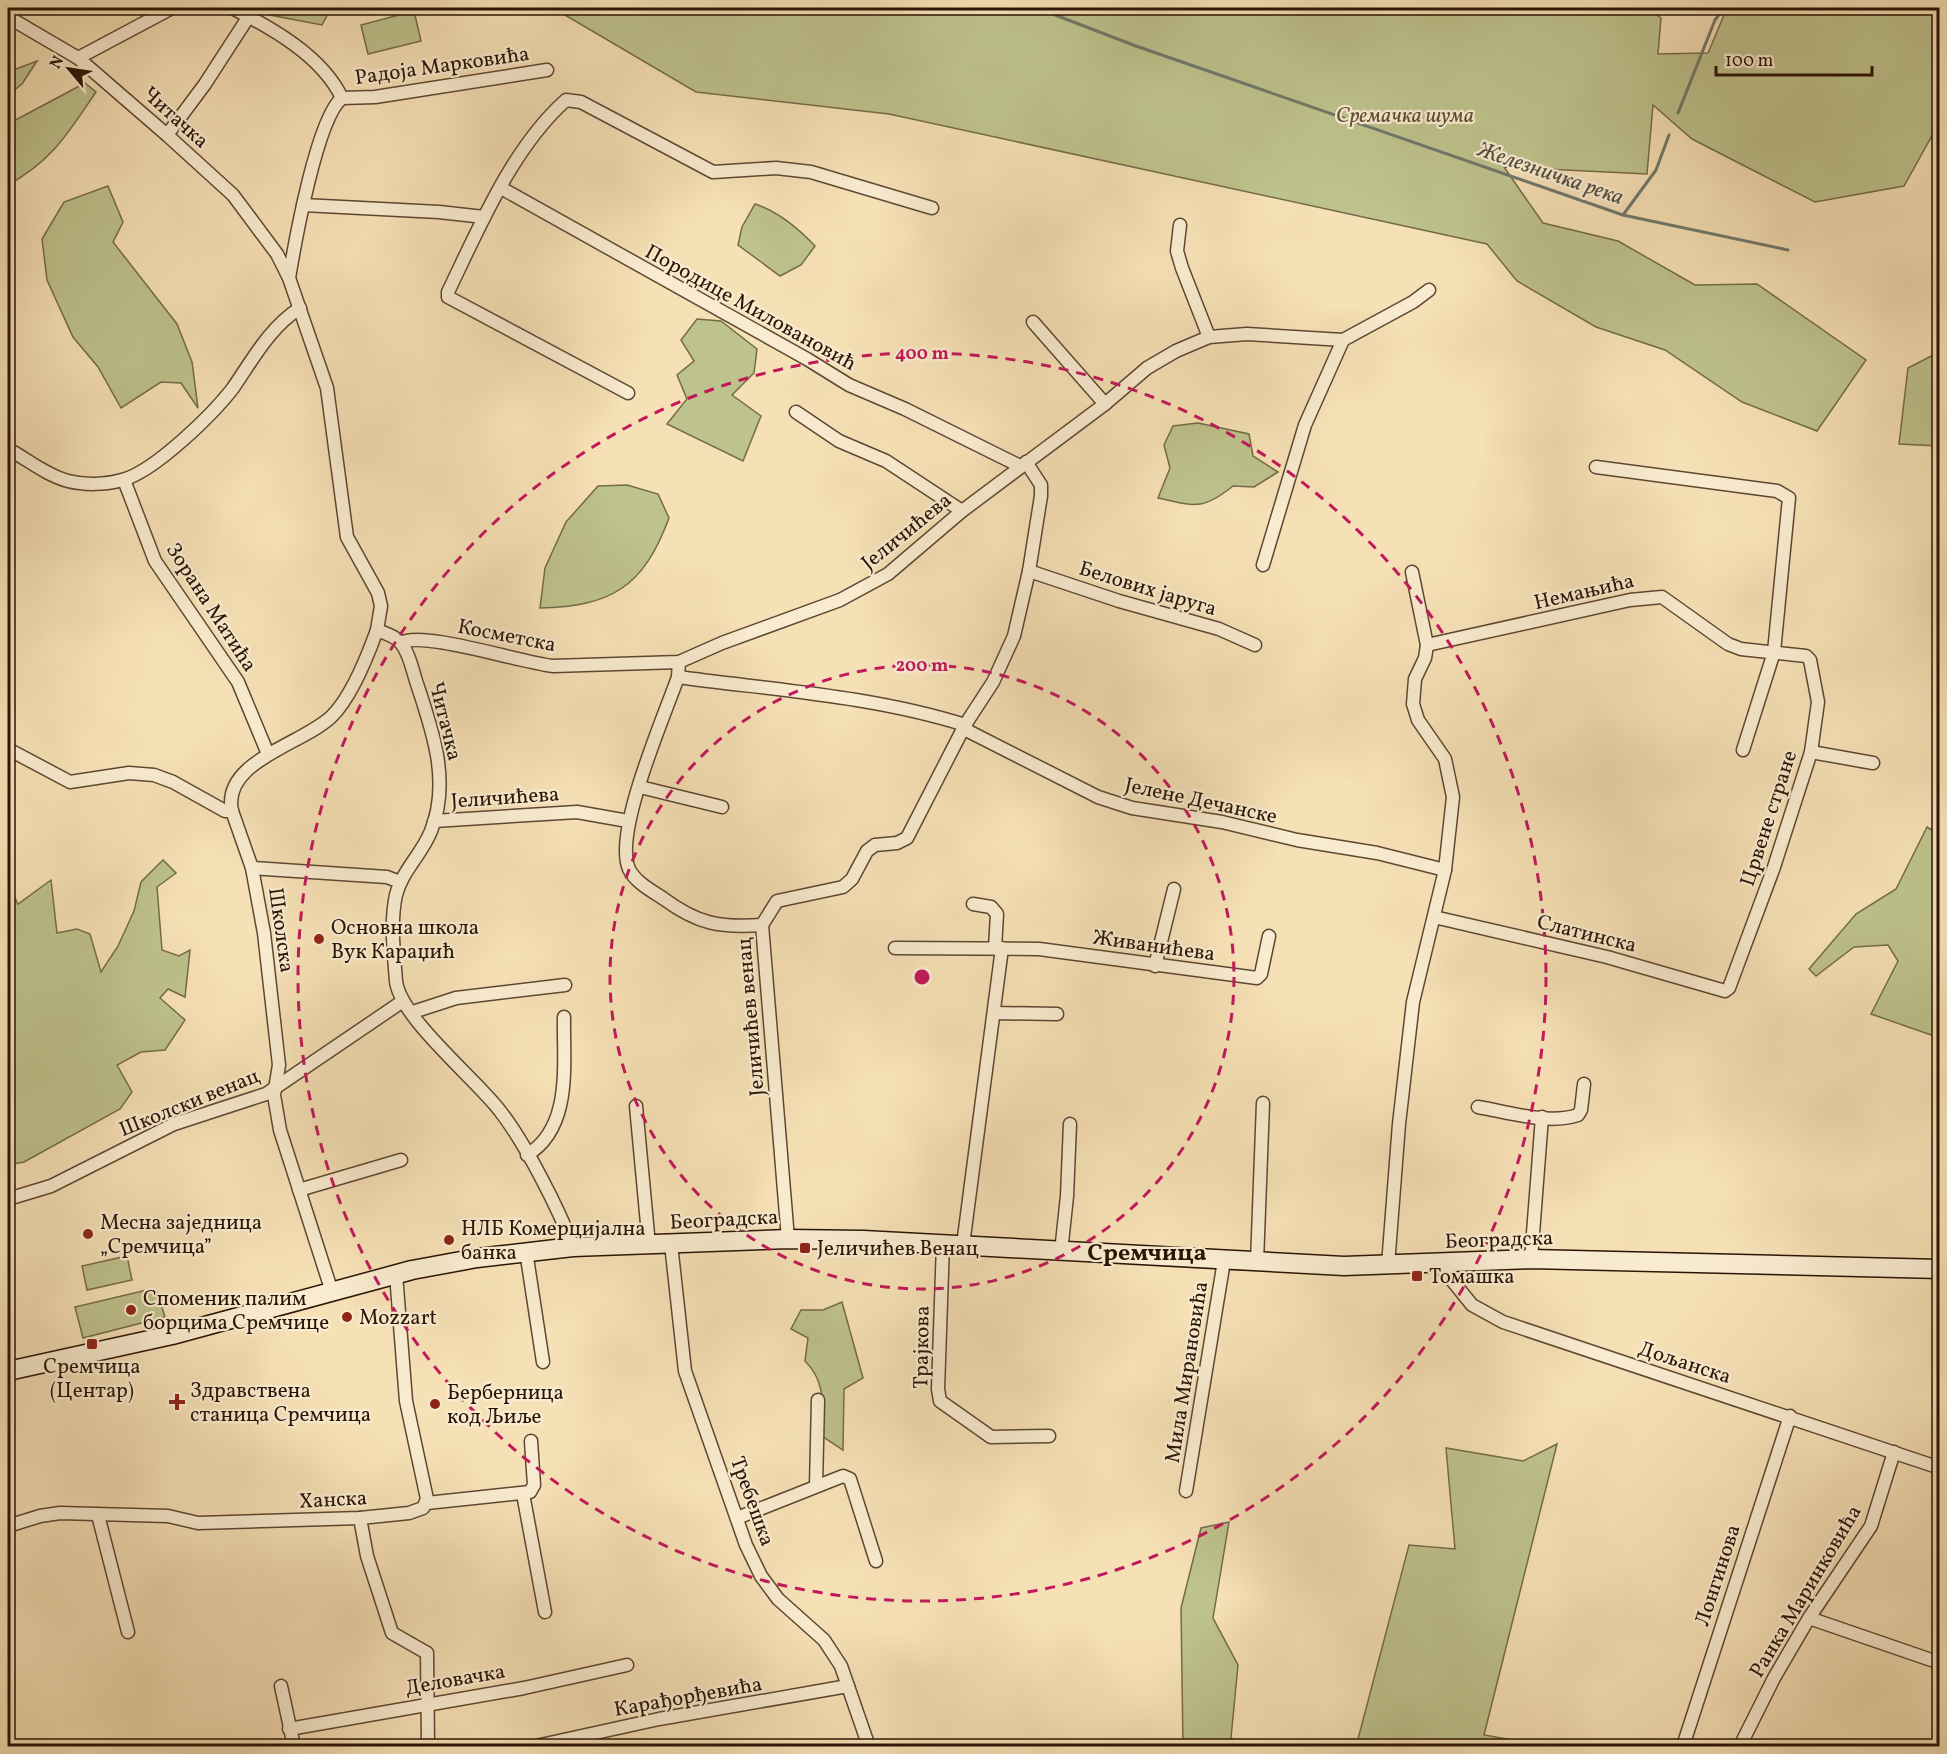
<svg xmlns="http://www.w3.org/2000/svg" width="1947" height="1754" font-family="Vollkorn,serif">
  <rect width="100%" height="100%" fill="#f6e0b5"/>
  <filter id="stains"><feTurbulence type="fractalNoise" baseFrequency=".00333" numOctaves="4"/><feColorMatrix values="0 0 0 0 .2 0 0 0 0 .09 0 0 0 0 .02 0 0 0 .5 -.17"/></filter>
  <radialGradient id="worn" r=".72"><stop offset=".6" stop-color="#630" stop-opacity="0"/><stop offset="1" stop-color="#630" stop-opacity=".3"/></radialGradient>
  <g fill="#bec28c" stroke="#746b49" stroke-width="1.5">
    <polygon points="268,8 331,8 322,25 270,15"/>
    <polygon points="553,8 1647,8 1661,18 1658,54 1708,53 1727,8 1939,8 1939,123 1904,186 1815,202 1692,139 1653,105 1647,174 1504,167 1543,223 1618,241 1695,285 1757,284 1866,360 1817,431 1742,402 1665,350 1596,327 1517,281 1487,244 889,114 696,92"/>
    <polygon points="414,11 421,41 368,54 361,25"/>
    <polygon points="37,61 22,84 8,95 8,72"/>
    <path d="M85,83L96,92C68,133 53,160 8,185V124Z"/>
    <polygon points="108,186 123,222 113,242 177,324 192,362 198,408 181,383 161,382 121,408 98,367 73,337 47,280 42,239 64,202"/>
    <path d="M755,204C779,212 798,228 815,246L801,265L780,276L738,245L742,227Z"/>
    <polygon points="697,319 721,321 757,349 754,373 732,395 761,416 743,461 667,424 687,399 677,375 694,361 681,340"/>
    <polygon points="1939,352 1939,446 1899,444 1908,368"/>
    <path d="M1198,423L1249,434L1253,456L1278,472L1254,487L1233,486C1202,511 1194,506 1158,498L1170,468L1164,445L1173,426Z"/>
    <path d="M627,485L658,494L669,518C643,588 611,606 540,608L545,568L566,522L598,486Z"/>
    <polygon points="1927,827 1940,835 1940,1034 1934,1036 1871,1014 1898,961 1888,945 1854,947 1816,976 1809,969 1856,914 1896,889"/>
    <polygon points="163,860 176,873 157,887 162,950 179,956 190,950 185,997 168,989 160,998 185,1020 165,1050 141,1052 117,1065 132,1092 120,1109 24,1162 13,1164 8,1154 8,884 18,904 51,880 57,933 77,929 90,934 101,972 118,946 134,911 141,882"/>
    <polygon points="127,1256 132,1280 87,1290 82,1266"/>
    <polygon points="151,1289 157,1291 165,1317 83,1338 75,1307"/>
    <path d="M842,1302L863,1378L844,1389L843,1450L822,1436C822,1406 827,1383 805,1361L808,1338L791,1329L801,1310H823Z"/>
    <polygon points="1557,1444 1484,1735 1548,1746 1352,1746 1357,1743 1409,1545 1455,1549 1446,1448 1523,1461"/>
    <polygon points="1229,1522 1213,1618 1238,1665 1231,1738 1245,1746 1183,1746 1181,1608 1201,1528"/>
  </g>
  <g fill="none" stroke-linecap="round" stroke-linejoin="round">
    <g stroke="#6f796b" stroke-width="3">
      <polyline points="1037,8 1136,46 1623,215 1788,250"/>
      <polyline points="1678,113 1715,20 1724,8"/>
      <polyline points="1623,215 1656,170 1669,135"/>
    </g>
    <g stroke="#5d4732" stroke-width="15">
      <g id="street">
        <path d="M232,8C272,28 322,56 342,98"/>
        <path d="M8,17L78,58L167,135L233,195L277,254L289,278L327,388L347,537L378,593L381,606L377,630C384,633 392,635 398,640C408,649 412,668 416,681C432,729 451,781 431,831C422,854 402,871 396,895C390,921 394,955 396,981C400,1018 477,1080 500,1111C525,1143 559,1209 573,1247"/>
        <polyline points="78,58 172,8"/>
        <polyline points="342,98 375,97 547,70"/>
        <polyline points="167,135 205,84 249,16"/>
        <polyline points="501,188 807,359 849,385 905,409 1020,466"/>
        <polyline points="303,205 439,212 484,217"/>
        <polyline points="1180,225 1177,251 1182,268 1209,337"/>
        <path d="M289,278C295,242 317,118 342,98"/>
        <polyline points="1033,322 1105,404"/>
        <path d="M628,393L448,297V292C479,228 512,148 566,100L581,102L713,172L776,168L811,172L932,208"/>
        <polyline points="796,412 839,441 886,461 962,511"/>
        <path d="M8,449C27,459 46,475 68,481C84,485 105,485 122,480C154,472 213,414 233,388C253,359 270,327 300,308"/>
        <polyline points="1596,467 1777,491 1789,498 1774,652 1743,750"/>
        <polyline points="124,480 155,561 238,682 268,754"/>
        <polyline points="1263,565 1305,425 1343,340"/>
        <polyline points="1029,571 1119,601 1219,629 1255,645"/>
        <path d="M401,643C422,630 522,663 553,666L679,662L722,643L840,600L888,574L962,511L1105,404L1147,368L1176,351L1209,337L1247,334L1343,340L1413,302L1429,290"/>
        <polyline points="1427,645 1630,600 1662,597 1728,644 1741,649 1806,656 1810,660 1818,702 1811,752 1774,867 1729,988 1725,991 1607,957 1434,917"/>
        <path d="M679,662L678,677C664,717 613,833 629,869C635,882 652,891 664,899C698,924 720,928 762,925"/>
        <path d="M678,677C774,690 873,696 965,725"/>
        <polyline points="965,725 968,731 1098,797 1132,808 1222,822 1297,840 1377,853 1445,870"/>
        <polyline points="8,749 70,782 129,773 154,775 173,782 225,811 232,811 252,868 264,933 279,1065 274,1095 280,1130 332,1292"/>
        <polyline points="1811,752 1873,763"/>
        <polyline points="640,787 722,807"/>
        <path d="M232,811C221,761 304,744 332,716C351,697 368,655 377,630"/>
        <polyline points="434,821 577,812 628,821"/>
        <polyline points="252,868 387,877 400,882"/>
        <polyline points="973,904 991,907 997,914 995,948"/>
        <polyline points="895,948 1039,949 1257,978 1261,974 1269,936"/>
        <polyline points="1155,966 1174,889"/>
        <polyline points="413,1012 456,998 565,985"/>
        <polyline points="994,1013 1057,1014"/>
        <polyline points="636,1106 649,1245"/>
        <path d="M1478,1107C1508,1112 1548,1125 1578,1115L1581,1110L1584,1084"/>
        <path d="M527,1155C573,1127 563,1063 564,1017"/>
        <polyline points="299,1190 401,1160"/>
        <polyline points="8,1199 51,1186 174,1124 266,1094 403,1001"/>
        <polyline points="788,1239 762,925 777,901 843,887 852,879 867,851 875,845 897,843 907,838 965,725 993,682 1014,636 1029,571 1041,496 1041,485 1026,462"/>
        <polyline points="671,1244 685,1371 746,1545 761,1576 778,1599 824,1640 841,1666 867,1741"/>
        <polyline points="943,1244 938,1389 940,1401 991,1437 1049,1436"/>
        <polyline points="963,1245 1002,948"/>
        <polyline points="526,1251 543,1362"/>
        <polyline points="1061,1252 1067,1196 1070,1124"/>
        <polyline points="1531,1259 1542,1117"/>
        <polyline points="1257,1262 1263,1103"/>
        <polyline points="1438,1263 1472,1305 1503,1322 1940,1468"/>
        <polyline points="1388,1265 1399,1124 1413,1002 1445,870 1453,797 1445,759 1418,720 1413,704 1415,679 1425,658 1427,645 1412,572"/>
        <polyline points="816,1486 818,1400"/>
        <polyline points="1186,1491 1224,1261"/>
        <polyline points="523,1494 545,1612"/>
        <polyline points="427,1503 530,1492 534,1485 531,1441"/>
        <polyline points="98,1515 128,1632"/>
        <polyline points="360,1518 367,1556 392,1633 427,1653 428,1746"/>
        <polyline points="737,1518 843,1476 850,1479 876,1561"/>
        <polyline points="8,1526 40,1516 60,1513 168,1516 198,1523 360,1518 409,1513 423,1508 427,1499 406,1401 396,1274"/>
        <polyline points="1809,1618 1940,1663"/>
        <polyline points="281,1686 294,1746"/>
        <polyline points="289,1729 524,1688 627,1665"/>
        <polyline points="536,1746 659,1719 848,1686"/>
        <polyline points="1683,1746 1790,1416"/>
        <polyline points="1740,1746 1774,1678 1809,1618 1871,1526 1894,1452"/>
      </g>
    </g>
    <g stroke="#2a1406" stroke-width="21">
      <polyline id="secondary" points="8,1371 172,1335 412,1270 477,1258 573,1247 788,1239 863,1240 1344,1266 1531,1259 1940,1269"/>
    </g>
    <use href="#street" stroke="#f9ebcf" stroke-width="12"/>
    <use href="#secondary" stroke="#f9ebcf" stroke-width="18"/>
  </g>
  <g fill="none" stroke="#c2185b" stroke-width="3" stroke-dasharray="10 8">
    <circle cx="922" cy="977" r="312"/>
    <circle cx="922" cy="977" r="624"/>
  </g>
  <g fill="#8f2418" stroke="#f9ebcf" stroke-width="2">
    <circle cx="319" cy="939" r="6"/>
    <circle cx="88" cy="1234" r="6"/>
    <circle cx="449" cy="1240" r="6"/>
    <rect x="799" y="1242" width="12" height="12" rx="3"/>
    <rect x="1411" y="1270" width="12" height="12" rx="3"/>
    <circle cx="131" cy="1310" r="6"/>
    <circle cx="347" cy="1317" r="6"/>
    <rect x="86" y="1338" width="12" height="12" rx="3"/>
    <path d="M174 1393h6v6h6v6h-6v6h-6v-6h-6v-6h6z"/>
    <circle cx="435" cy="1404" r="6"/>
  </g>
  <g text-anchor="middle" stroke-width="4.5" stroke-linejoin="round" paint-order="stroke">
    <g font-size="21" fill="#2a1406" stroke="#f9ebcf">
      <text transform="translate(442 65) rotate(-8)" y="7">Радоја Марковића</text>
      <text transform="translate(176 117) rotate(42)" y="7">Читачка</text>
      <text transform="translate(751 307) rotate(29)" y="7">Породице Миловановић</text>
      <text transform="translate(906 531) rotate(-39)" y="7">Јеличићева</text>
      <text transform="translate(1148 588) rotate(17)" y="7">Белових јаруга</text>
      <text transform="translate(1584 591) rotate(-13)" y="7">Немањића</text>
      <text transform="translate(212 607) rotate(57)" y="7">Зорана Матића</text>
      <text transform="translate(507 635) rotate(11)" y="7">Косметска</text>
      <text transform="translate(446 721) rotate(76)" y="7">Читачка</text>
      <text transform="translate(505 797) rotate(-4)" y="7">Јеличићева</text>
      <text transform="translate(1201 800) rotate(12)" y="7">Јелене Дечанске</text>
      <text transform="translate(1768 818) rotate(-72)" y="7">Црвене стране</text>
      <text transform="translate(282 930) rotate(82)" y="7">Школска</text>
      <text transform="translate(1587 933) rotate(14)" y="7">Слатинска</text>
      <text transform="translate(1154 945) rotate(8)" y="7">Живанићева</text>
      <text transform="translate(750 1017) rotate(-95)" y="7">Јеличићев венац</text>
      <text transform="translate(189 1102) rotate(-22)" y="7">Школски венац</text>
      <text transform="translate(724 1219) rotate(-3)" y="7">Београдска</text>
      <text transform="translate(1499 1239) rotate(-2)" y="7">Београдска</text>
      <text transform="translate(921 1347) rotate(-89)" y="7">Трајкова</text>
      <text transform="translate(1685 1362) rotate(18)" y="7">Дољанска</text>
      <text transform="translate(1186 1372) rotate(-81)" y="7">Мила Мирановића</text>
      <text transform="translate(333 1499) rotate(-3)" y="7">Ханска</text>
      <text transform="translate(753 1501) rotate(70)" y="7">Требешка</text>
      <text transform="translate(1717 1575) rotate(-72)" y="7">Лонгинова</text>
      <text transform="translate(1805 1591) rotate(-59)" y="7">Ранка Маринковића</text>
      <text transform="translate(455 1679) rotate(-10)" y="7">Деловачка</text>
      <text transform="translate(688 1696) rotate(-10)" y="7">Карађорђевића</text>
    </g>
    <g font-size="21" font-style="italic" fill="#5e5135" stroke="#f9ebcf">
      <text x="1405" y="122">Сремачка шума</text>
    </g>
    <g font-size="21" fill="#2a1406" stroke="#f9ebcf" text-anchor="start">
      <text x="331" y="934">Основна школа<tspan x="331" dy="24">Вук Караџић</tspan></text>
      <text x="100" y="1229">Месна заједница<tspan x="100" dy="24">„Сремчица”</tspan></text>
      <text x="461" y="1235">НЛБ Комерцијална<tspan x="461" dy="24">банка</tspan></text>
      <text x="817" y="1255">Јеличићев Венац</text>
      <text x="1429" y="1283">Томашка</text>
      <text x="143" y="1305">Споменик палим<tspan x="143" dy="24">борцима Сремчице</tspan></text>
      <text x="359" y="1324">Mozzart</text>
      <text x="92" y="1373" text-anchor="middle">Сремчица<tspan x="92" dy="24">(Центар)</tspan></text>
      <text x="190" y="1397">Здравствена<tspan x="190" dy="24">станица Сремчица</tspan></text>
      <text x="447" y="1399">Берберница<tspan x="447" dy="24">код Љиље</tspan></text>
    </g>
    <g font-size="22" font-style="italic" fill="#524f41" stroke="#f9ebcf">
      <text transform="translate(1551 172) rotate(19)" y="8">Железничка река</text>
    </g>
    <g font-size="24" font-weight="bold" fill="#2a1406" stroke="#f9ebcf">
      <text x="1147" y="1260">Сремчица</text>
    </g>
  </g>
  <circle cx="922" cy="977" r="9" fill="#c2185b" stroke="#f9ebcf" stroke-width="3"/>
  <g font-size="18" text-anchor="middle" font-weight="bold" fill="#c2185b" stroke="#f9ebcf" stroke-width="4.5" stroke-linejoin="round" paint-order="stroke">
    <text x="922" y="359">400 m</text>
    <text x="922" y="671">200 m</text>
  </g>
  <rect width="1947" height="1754" fill="none" stroke="#f6e0b5" stroke-width="30"/>
  <rect x="9" y="9" width="1929" height="1736" fill="none" stroke="#2a1406" stroke-width="3"/>
  <rect x="15" y="15" width="1917" height="1724" fill="none" stroke="#2a1406" stroke-width="1.5"/>
  <g transform="translate(69 69) rotate(299)" stroke="#f9ebcf" stroke-width="4.5" paint-order="stroke">
  <path d="M0-4.5L10 22L0 15L-10 22Z" fill="#2a1406"/>
  <text y="-9" font-size="16" font-weight="bold" text-anchor="middle" fill="#2a1406">N</text>
  </g>
  <path d="M1716 66v9h156v-9" fill="none" stroke="#2a1406" stroke-width="3"/>
  <text x="1725" y="66" font-size="18" fill="#2a1406" stroke="#f9ebcf" stroke-width="4.5" paint-order="stroke">100 m</text>
  <rect width="100%" height="100%" filter="url(#stains)"/>
  <rect width="100%" height="100%" fill="url(#worn)"/>
</svg>
